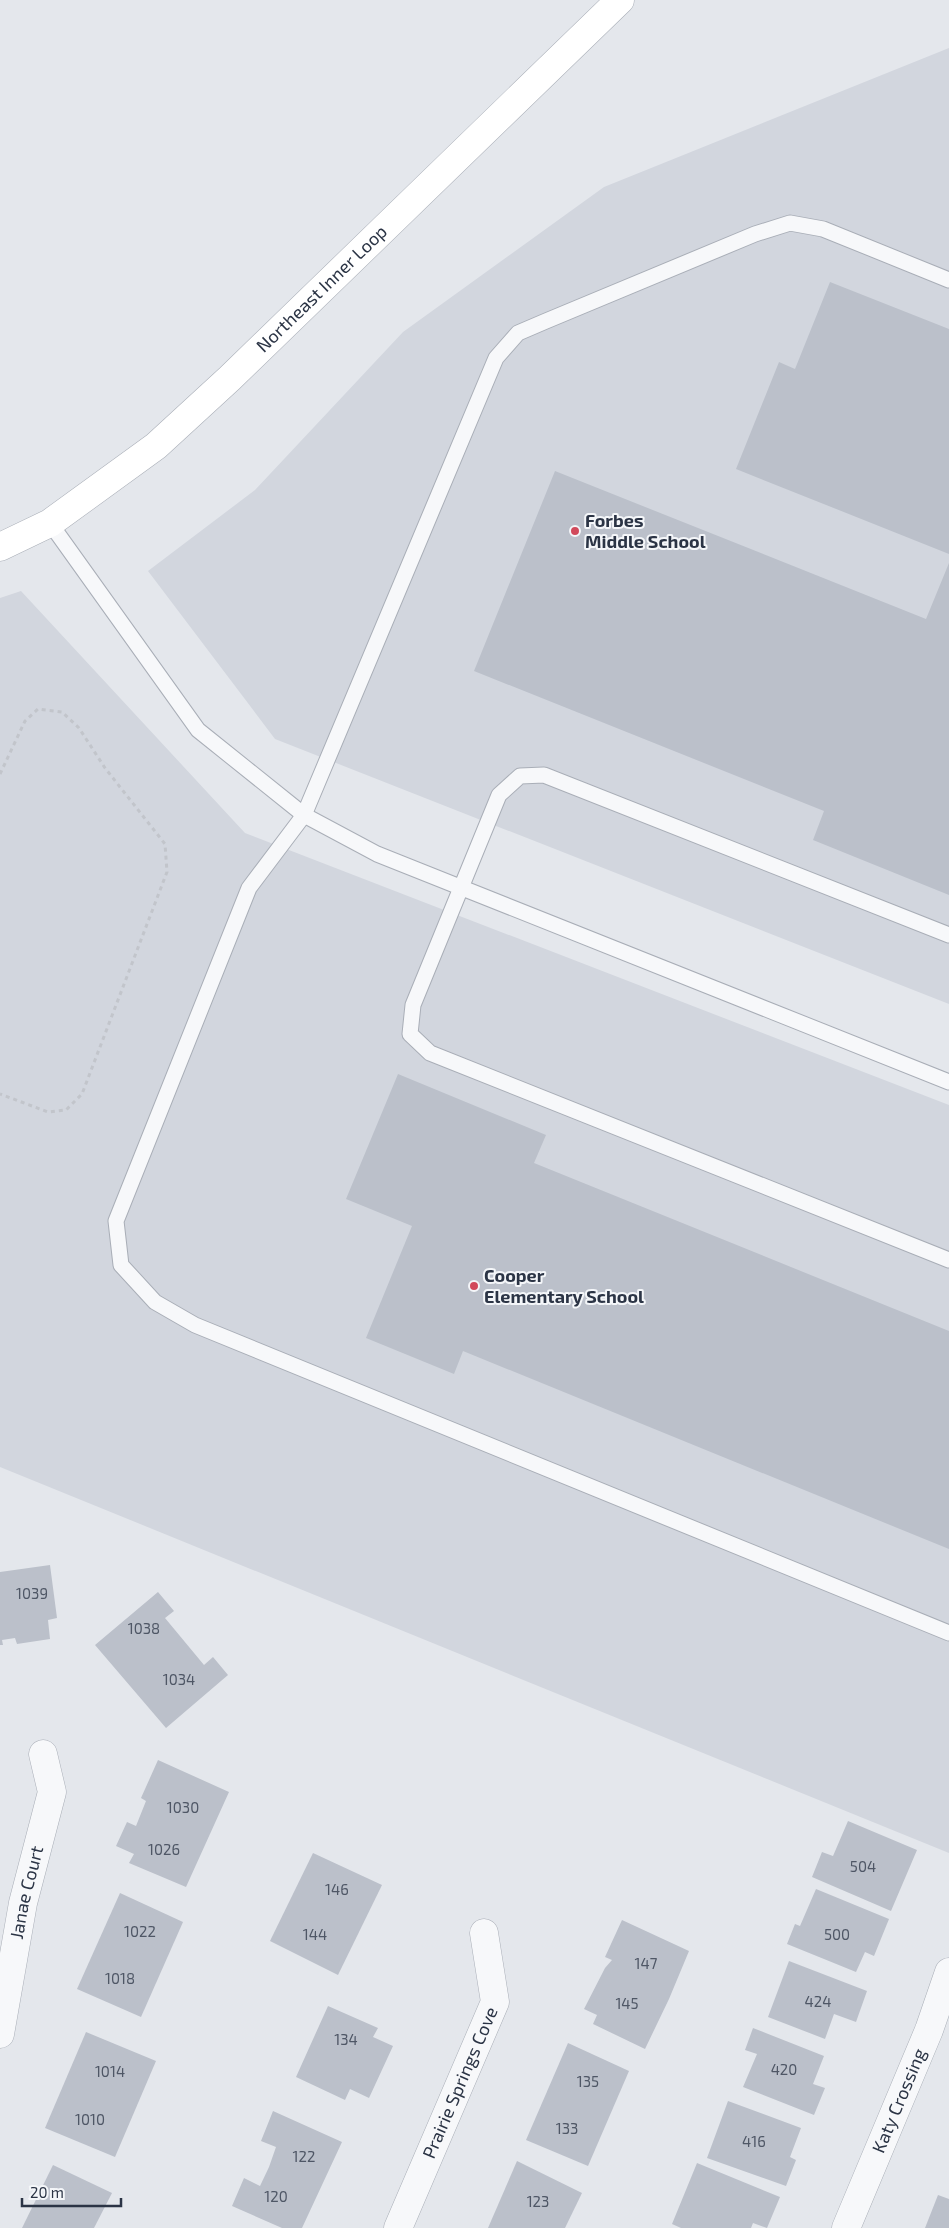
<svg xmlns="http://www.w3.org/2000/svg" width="949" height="2228" font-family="'Exo 2',sans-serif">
  <rect width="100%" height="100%" fill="#e4e7ec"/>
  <g fill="#d2d6de">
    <polygon points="949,48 949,1004 275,739 148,571 255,490 403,332 604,187"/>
    <polygon points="21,591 245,833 949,1105 949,1853 0,1467 0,598"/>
  </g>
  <g fill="#bbc0ca">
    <polygon points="830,282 949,329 949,554 736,469 779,362 795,369"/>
    <polygon points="555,471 926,619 949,563 949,895 813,840 824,811 474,671"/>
    <polygon points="398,1074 546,1135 534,1163 949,1331 949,1549 463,1351 454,1374 366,1338 412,1226 346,1199"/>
    <polygon points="50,1565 57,1618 48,1620 50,1639 17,1644 15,1638 2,1640 3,1645 0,1645 0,1572"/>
    <polygon points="158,1592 174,1611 165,1618 204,1665 213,1657 228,1675 166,1728 95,1645"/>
    <polygon points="158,1760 229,1792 186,1887 129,1863 134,1854 116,1846 127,1822 136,1826 146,1801 141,1798"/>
    <polygon points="848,1821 917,1850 891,1911 812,1877 822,1852 833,1856"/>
    <polygon points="313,1853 382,1885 338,1975 270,1941"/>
    <polygon points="816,1889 889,1919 874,1956 865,1952 856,1972 787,1944 795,1924 800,1926"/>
    <polygon points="120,1893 183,1922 141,2017 77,1989"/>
    <polygon points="622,1920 689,1951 669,1999 645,2049 593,2024 597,2015 584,2009 605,1968 612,1960 605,1957"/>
    <polygon points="789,1961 867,1991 856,2022 834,2014 825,2039 768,2017"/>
    <polygon points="328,2006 378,2028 373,2037 393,2046 369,2098 350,2089 345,2100 296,2077"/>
    <polygon points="753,2028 824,2056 813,2084 825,2088 814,2115 743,2087 757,2054 745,2050"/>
    <polygon points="86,2032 156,2061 115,2157 45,2128"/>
    <polygon points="568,2043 629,2071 588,2166 526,2140"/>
    <polygon points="728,2101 801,2128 790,2157 796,2160 786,2186 707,2158"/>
    <polygon points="273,2111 342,2142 302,2228 282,2228 232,2206 244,2178 260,2186 269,2167 276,2147 261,2141"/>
    <polygon points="517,2161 582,2193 565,2228 488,2228"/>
    <polygon points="697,2163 780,2197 767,2228 753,2223 751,2228 681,2228 672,2224"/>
    <polygon points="53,2165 112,2193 94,2228 22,2228"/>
    <polygon points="938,2195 949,2199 949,2228 925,2228"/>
  </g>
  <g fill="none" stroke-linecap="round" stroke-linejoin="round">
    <g stroke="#a9aeb7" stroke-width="17">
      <g id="lane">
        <polyline points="949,280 823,229 790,223 755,234 546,321 518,333 496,358 304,815 249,888 116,1221 121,1265 155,1302 195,1325 949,1633"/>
        <polyline points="50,523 198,730 304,815 377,854 949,1082"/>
        <polyline points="949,935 544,775 520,776 499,795 413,1005 410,1034 430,1053 949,1260"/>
      </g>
    </g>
    <g stroke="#a9aeb7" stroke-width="29">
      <g id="street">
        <path id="s1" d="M0,2034L23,1903L52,1792L43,1754"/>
        <path id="s2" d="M398,2228L495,2002L484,1933"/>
        <path id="s3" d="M846,2228L929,2030L949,1972"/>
      </g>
    </g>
    <g stroke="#a9aeb7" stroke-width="29">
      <g id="secondary">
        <path id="s4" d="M0,547L50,523L156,446L230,378L620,0"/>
      </g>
    </g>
    <polyline stroke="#c2c5cb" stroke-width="3" stroke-dasharray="4 4" stroke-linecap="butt" points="0,774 25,721 38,709 62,712 79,728 105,768 165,844 167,872 82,1094 66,1110 48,1112 0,1094"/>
    <use href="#lane" stroke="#f7f8fa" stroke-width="15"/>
    <use href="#street" stroke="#f7f8fa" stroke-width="28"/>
    <use href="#secondary" stroke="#fff" stroke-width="28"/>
  </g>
  <g fill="#d1495b" stroke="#f4f6f9" stroke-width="2">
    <circle cx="575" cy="531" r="5"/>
    <circle cx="474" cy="1286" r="5"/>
  </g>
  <g text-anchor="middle" stroke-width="4" stroke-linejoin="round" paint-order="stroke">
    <g font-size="15" fill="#4f5766">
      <text x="32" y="1599">1039</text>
      <text x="144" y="1634">1038</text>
      <text x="179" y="1685">1034</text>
      <text x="183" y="1813">1030</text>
      <text x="164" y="1855">1026</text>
      <text x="863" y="1872">504</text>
      <text x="337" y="1895">146</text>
      <text x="140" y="1937">1022</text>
      <text x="315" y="1940">144</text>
      <text x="837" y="1940">500</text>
      <text x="646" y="1969">147</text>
      <text x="120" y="1984">1018</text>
      <text x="818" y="2007">424</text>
      <text x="627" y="2009">145</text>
      <text x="346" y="2045">134</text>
      <text x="784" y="2075">420</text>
      <text x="110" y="2077">1014</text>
      <text x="588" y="2087">135</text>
      <text x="90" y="2125">1010</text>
      <text x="567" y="2134">133</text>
      <text x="754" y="2147">416</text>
      <text x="304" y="2162">122</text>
      <text x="276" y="2202">120</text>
      <text x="538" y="2207">123</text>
    </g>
    <g font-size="18" fill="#2b3445" stroke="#f4f6f9">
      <text dy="6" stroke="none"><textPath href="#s4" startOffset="415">Northeast Inner Loop</textPath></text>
      <text dy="6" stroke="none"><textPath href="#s1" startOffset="144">Janae Court</textPath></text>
      <text dy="6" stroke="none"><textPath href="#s2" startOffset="158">Prairie Springs Cove</textPath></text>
      <text dy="6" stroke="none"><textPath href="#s3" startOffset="138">Katy Crossing</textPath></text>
    </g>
    <g font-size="18" font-weight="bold" fill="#2b3445" stroke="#f4f6f9" text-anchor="start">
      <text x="585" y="527">Forbes<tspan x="585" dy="21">Middle School</tspan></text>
      <text x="484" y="1282">Cooper<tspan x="484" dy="21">Elementary School</tspan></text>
    </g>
  </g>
  <path d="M22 2198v8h99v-8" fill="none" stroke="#2b3445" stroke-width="2.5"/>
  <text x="30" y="2198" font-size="15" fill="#2b3445" stroke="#f4f6f9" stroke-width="4" paint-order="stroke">20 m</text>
</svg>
